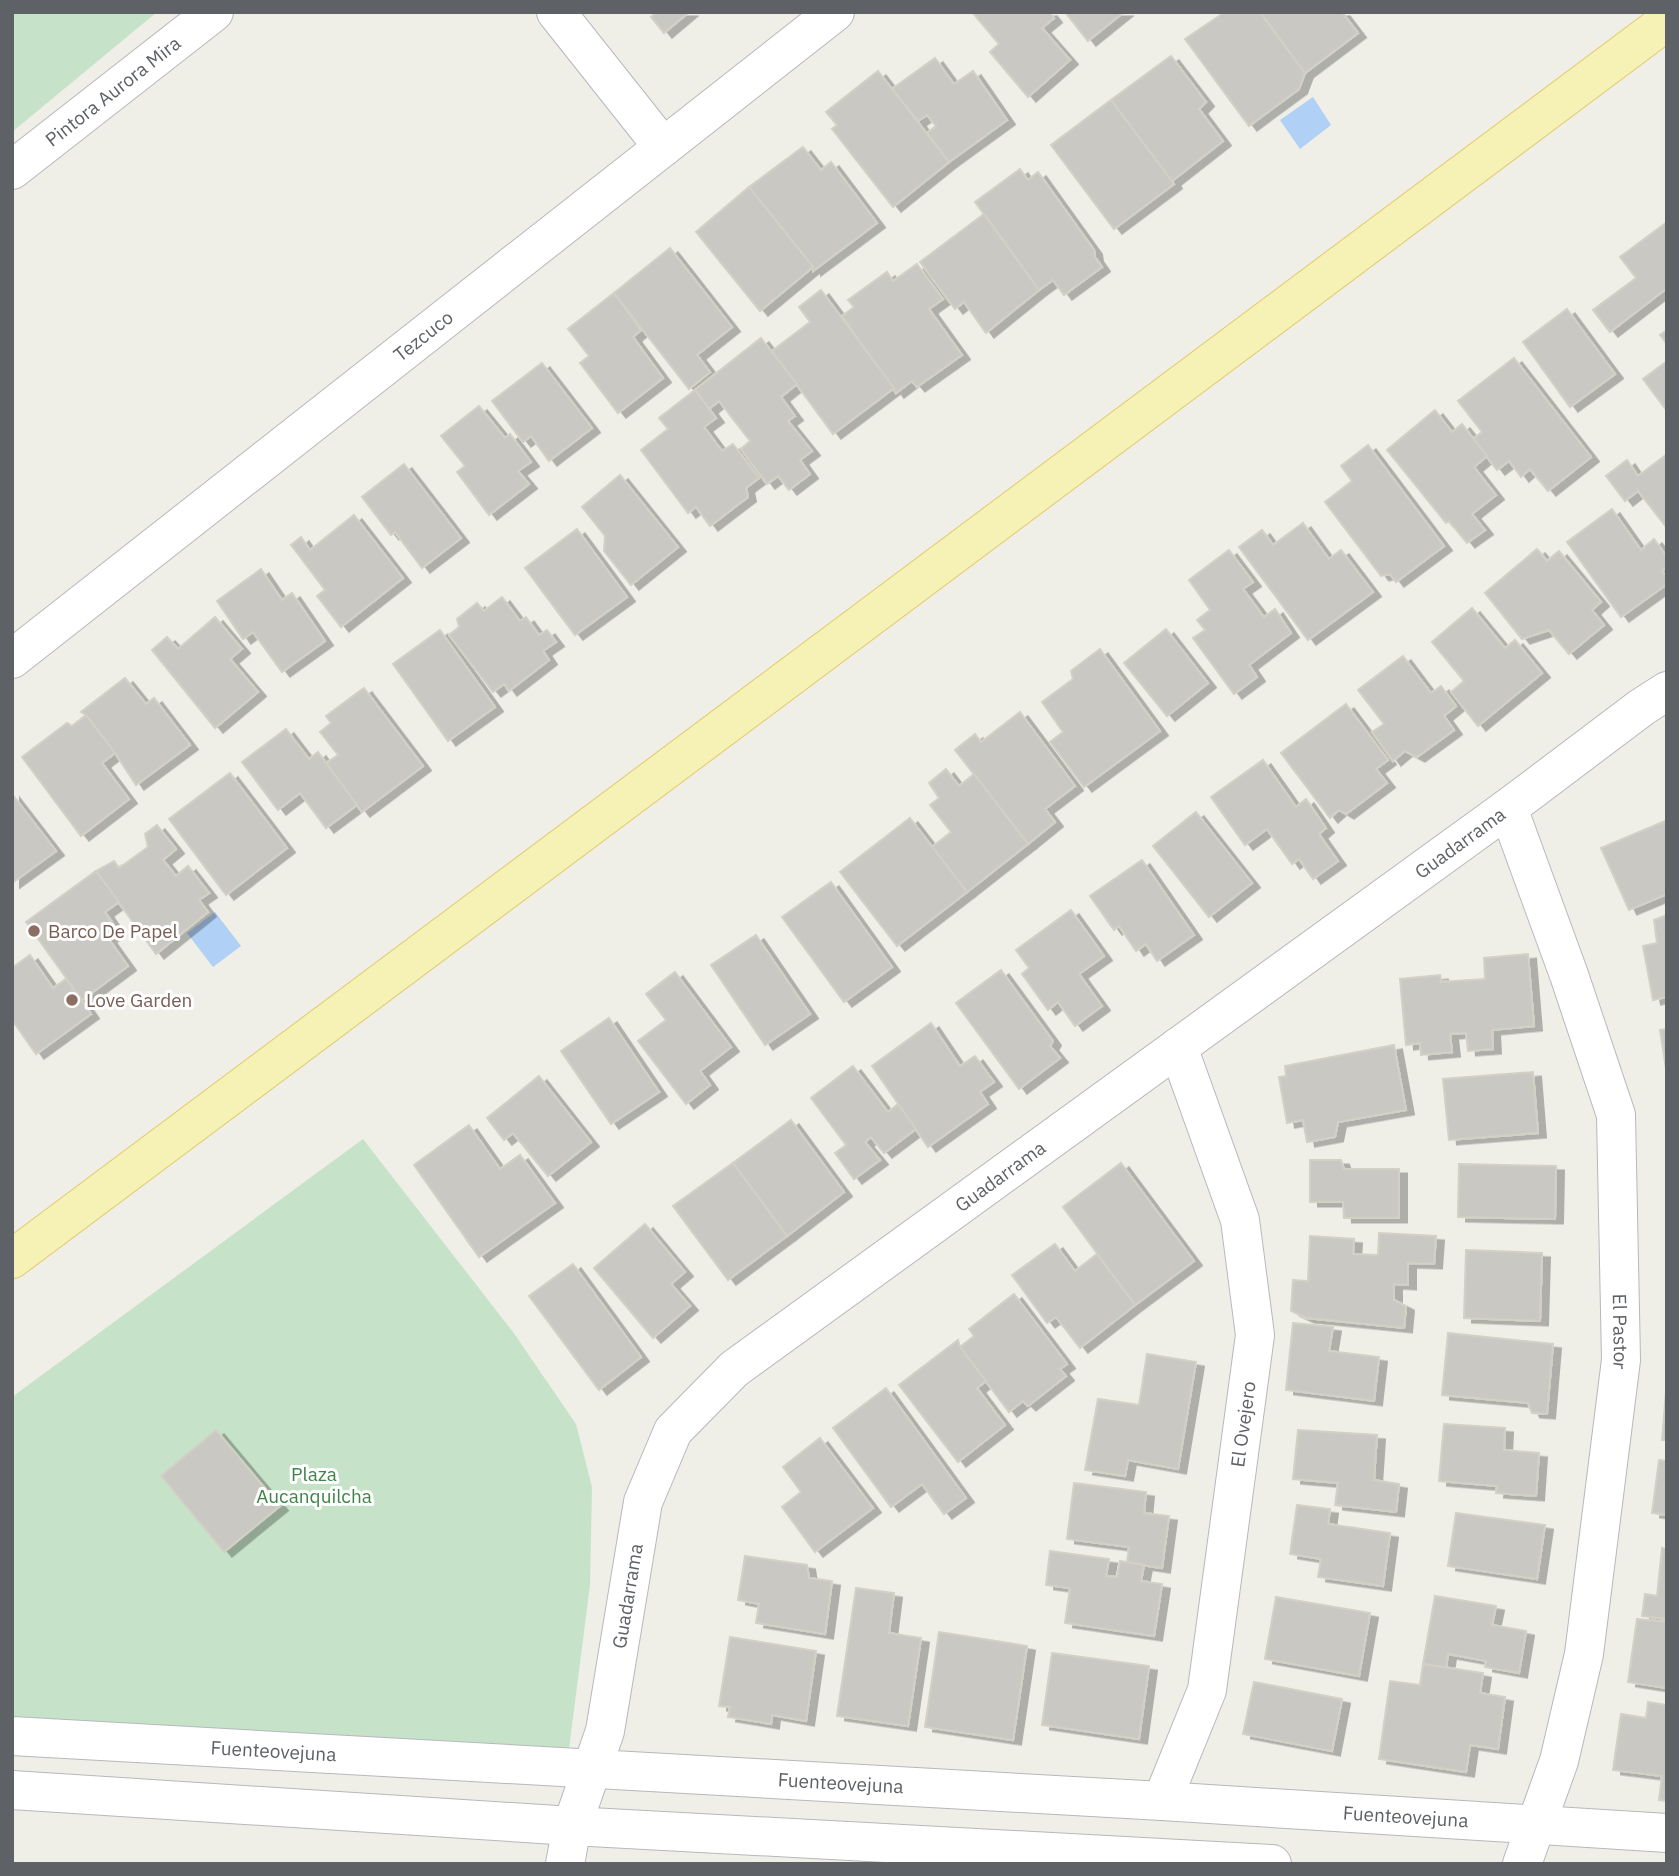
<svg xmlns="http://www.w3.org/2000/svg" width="1679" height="1876" font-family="'IBM Plex Sans',sans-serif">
  <defs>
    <filter id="shadow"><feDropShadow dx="8" dy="4.5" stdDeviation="0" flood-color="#0004"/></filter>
  </defs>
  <rect width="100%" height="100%" fill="#efeee7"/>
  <g fill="#c6e3c9">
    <polygon points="12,12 157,12 12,132"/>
    <polygon points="363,1139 513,1332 576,1424 592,1487 590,1585 569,1749 12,1718 12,1397"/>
  </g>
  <g fill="#b0d1f5">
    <polygon points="1313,97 1331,125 1300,149 1280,120"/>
    <polygon points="215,912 241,946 213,967 187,933"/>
  </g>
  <g fill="#cac8c3" stroke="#d3d0c6" stroke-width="2" filter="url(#shadow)">
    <polygon points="657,12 689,12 664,33 651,17"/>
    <polygon points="972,12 1049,12 1054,18 1042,28 1070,60 1028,97 990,52 999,44"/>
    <polygon points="1065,12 1124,12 1088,41"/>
    <polygon points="1225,12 1260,12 1305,73 1299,89 1249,126 1185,39"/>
    <polygon points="1260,12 1342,12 1358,33 1305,73"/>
    <polygon points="1171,56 1206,102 1199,109 1223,141 1172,181 1111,100"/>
    <polygon points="935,58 954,84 973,71 1007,120 949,162 927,133 936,126 927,115 918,121 892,89"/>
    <polygon points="878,71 949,162 893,207 832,129 837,125 826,112"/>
    <polygon points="1111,100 1174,184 1114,229 1051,145"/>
    <polygon points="803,147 821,170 831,162 877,223 813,271 813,267 749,187"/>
    <polygon points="1020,169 1028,180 1038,172 1094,250 1095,257 1102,267 1064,295 1053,280 1039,290 975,202"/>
    <polygon points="749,187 813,267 760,311 696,232"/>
    <polygon points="984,214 1039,290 986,333 964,302 955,309 920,262"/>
    <polygon points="1667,222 1667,288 1610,332 1593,310 1636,278 1620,257"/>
    <polygon points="670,248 732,327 697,355 710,372 689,389 614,293"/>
    <polygon points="917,264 943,299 929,309 962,355 917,387 912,381 896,393 842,316 854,307 848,300 887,272 893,281"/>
    <polygon points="821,290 894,388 833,434 772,351 810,322 799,307"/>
    <polygon points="614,293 641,330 633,337 663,378 618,413 580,363 589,356 568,329"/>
    <polygon points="1567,309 1615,374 1570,407 1523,342"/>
    <polygon points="1667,330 1667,344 1660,335"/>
    <polygon points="761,338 797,384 781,397 795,416 788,421 812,451 800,460 810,474 789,490 778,476 767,484 741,449 750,441 719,401 709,409 695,390"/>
    <polygon points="1514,358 1591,457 1548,491 1530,469 1521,477 1509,461 1497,470 1473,439 1482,432 1458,401"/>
    <polygon points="1667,361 1667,411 1643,379"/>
    <polygon points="542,363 592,428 549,461 531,436 523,442 492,401"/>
    <polygon points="695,390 716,418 704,427 722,451 733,444 759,478 746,488 748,497 710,526 696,507 688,513 641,450 668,429 659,418"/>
    <polygon points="479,406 505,438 510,434 531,462 518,471 529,484 489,515 457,472 465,466 441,436"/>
    <polygon points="1435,410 1452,432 1462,424 1487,456 1474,467 1496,495 1472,514 1485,530 1467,543 1449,521 1446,523 1387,450"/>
    <polygon points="1368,445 1444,546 1396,582 1390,574 1381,576 1325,502 1352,481 1341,466"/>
    <polygon points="1667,454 1667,528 1638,491 1625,501 1606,476 1627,460 1638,476"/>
    <polygon points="404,464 461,538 422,568 395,532 391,535 362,497"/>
    <polygon points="620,475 678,547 631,585 604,551 605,536 582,507"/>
    <polygon points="1612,509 1641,550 1654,539 1667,557 1667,567 1662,571 1667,578 1667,584 1621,617 1567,542"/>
    <polygon points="354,515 403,578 341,627 317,596 325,590 291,545 301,537 310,550"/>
    <polygon points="1303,523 1329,559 1341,550 1373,592 1308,640 1239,547 1262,530 1273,545"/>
    <polygon points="577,529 627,597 575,635 525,568"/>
    <polygon points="1537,549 1547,561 1559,551 1601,602 1592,610 1604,625 1569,654 1549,630 1522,639 1485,593"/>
    <polygon points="1229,550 1253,582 1243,589 1264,617 1275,609 1291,633 1249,665 1257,677 1234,694 1193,638 1205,630 1197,620 1210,610 1189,580"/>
    <polygon points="261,569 282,600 292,593 325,641 282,672 253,632 243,639 217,601"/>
    <polygon points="502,597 520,621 526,617 539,635 547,630 556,642 543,651 549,660 509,691 504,684 493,692 449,635 459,627 457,619 477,603 484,611"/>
    <polygon points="1472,608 1505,648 1515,640 1542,673 1478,726 1451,692 1464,681 1432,642"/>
    <polygon points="215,617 242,649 230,659 258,692 215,728 152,650 167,637 178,649"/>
    <polygon points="1166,629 1208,683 1167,716 1124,663"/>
    <polygon points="440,630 495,707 448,741 393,664"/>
    <polygon points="1100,649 1160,731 1084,787 1050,742 1063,732 1042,702 1073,679 1071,671"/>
    <polygon points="1403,656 1431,693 1441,686 1456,706 1444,716 1454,730 1417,757 1405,751 1393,761 1372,732 1384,724 1358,690"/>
    <polygon points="125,678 146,704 154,698 190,745 136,785 115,753 86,715 81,712"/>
    <polygon points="364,688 423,766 362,812 326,763 338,755 320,732 331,723 326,716"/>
    <polygon points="1346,704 1388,760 1376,769 1387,783 1346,814 1339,810 1330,818 1281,753"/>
    <polygon points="1020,712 1075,786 1045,809 1055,822 1028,844 955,750 975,734 981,742"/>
    <polygon points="86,715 115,753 102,763 129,799 81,836 22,757 67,723 72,726"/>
    <polygon points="286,729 309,759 318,752 357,805 326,828 300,793 278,810 242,762"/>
    <polygon points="1263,760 1296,807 1306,799 1326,828 1319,834 1338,861 1313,879 1299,859 1292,864 1267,829 1245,845 1211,797"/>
    <polygon points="946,769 959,786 974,774 1028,844 967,892 932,847 951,832 930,805 939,798 929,783"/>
    <polygon points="230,773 287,848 226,895 169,819"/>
    <polygon points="12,794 56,851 12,883"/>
    <polygon points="1196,812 1252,883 1209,917 1153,846"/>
    <polygon points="910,818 967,892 897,946 840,872"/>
    <polygon points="1665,821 1667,825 1667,894 1629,910 1601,848"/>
    <polygon points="157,825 176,849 163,860 176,876 188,866 209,893 199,900 208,912 156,954 96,871 114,861 119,868 148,847 145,834"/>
    <polygon points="1142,860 1194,935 1157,961 1146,944 1136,951 1119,926 1114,930 1090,896"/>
    <polygon points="96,871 119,902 105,912 118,931 108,938 128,966 82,1000 26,922"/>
    <polygon points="831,882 892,967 844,1002 782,917"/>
    <polygon points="1071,910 1104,956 1079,974 1102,1006 1075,1026 1058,1002 1048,1010 1022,974 1029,968 1016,950"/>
    <polygon points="1667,915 1667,997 1653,1000 1643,946 1657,943 1654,920"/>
    <polygon points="756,935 810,1014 765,1045 711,965"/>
    <polygon points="1528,954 1534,1026 1492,1030 1493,1049 1468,1051 1466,1033 1450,1034 1452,1052 1421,1055 1420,1043 1406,1045 1400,979 1440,975 1441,982 1485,979 1484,958"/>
    <polygon points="30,955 53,988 66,979 91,1014 36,1054 12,1020 12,968"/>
    <polygon points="1001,970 1053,1041 1050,1046 1060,1058 1019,1089 956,1003"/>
    <polygon points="675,972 731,1047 700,1071 710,1085 686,1104 638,1041 666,1020 646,994"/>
    <polygon points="609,1018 659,1092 611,1124 561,1051"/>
    <polygon points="931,1023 960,1066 975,1056 994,1082 980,1092 988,1104 928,1147 872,1066"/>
    <polygon points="1667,1029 1667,1075 1660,1030"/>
    <polygon points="1394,1045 1406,1110 1338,1122 1335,1137 1307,1142 1303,1120 1287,1123 1279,1077 1286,1076 1285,1066"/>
    <polygon points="853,1066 888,1112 898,1104 916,1129 884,1153 871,1137 865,1142 880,1160 854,1179 835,1153 846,1145 811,1098"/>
    <polygon points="1533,1072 1538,1133 1449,1140 1443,1079"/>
    <polygon points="539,1076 591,1142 548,1176 513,1133 504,1140 487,1118"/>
    <polygon points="791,1120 844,1192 787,1236 733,1163"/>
    <polygon points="469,1125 500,1169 520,1155 555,1203 479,1257 414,1165"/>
    <polygon points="1310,1160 1341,1160 1344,1169 1399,1169 1399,1218 1344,1218 1343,1202 1310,1202"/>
    <polygon points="733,1163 787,1236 728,1280 673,1206"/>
    <polygon points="1121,1163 1194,1261 1135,1305 1063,1207"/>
    <polygon points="1459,1164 1556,1166 1555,1219 1458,1217"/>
    <polygon points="645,1224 685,1272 671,1284 690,1306 653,1338 594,1268"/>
    <polygon points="1379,1233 1436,1236 1434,1264 1408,1263 1408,1285 1394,1284 1394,1300 1406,1306 1404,1328 1306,1318 1291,1311 1293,1280 1308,1281 1310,1236 1354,1239 1353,1254 1378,1255"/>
    <polygon points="1055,1244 1075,1271 1097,1254 1135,1305 1080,1348 1056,1317 1047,1323 1012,1275"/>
    <polygon points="1466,1250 1542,1253 1540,1321 1464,1318"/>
    <polygon points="573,1264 641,1357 599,1390 529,1296"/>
    <polygon points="1014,1294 1067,1364 1060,1369 1066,1376 1028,1406 1023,1401 1009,1412 960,1347 974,1336 969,1329"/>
    <polygon points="1293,1323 1333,1327 1329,1351 1379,1357 1374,1401 1286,1390"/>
    <polygon points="1448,1333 1553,1344 1547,1414 1532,1413 1528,1403 1442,1395"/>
    <polygon points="958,1340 960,1347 986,1381 977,1388 1005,1425 958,1462 899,1385"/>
    <polygon points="1147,1354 1196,1362 1178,1469 1128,1460 1125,1476 1085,1470 1098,1399 1139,1405"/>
    <polygon points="886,1388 966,1498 944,1514 922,1484 891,1507 833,1428"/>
    <polygon points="1666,1392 1667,1392 1667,1440 1662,1440"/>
    <polygon points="1444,1424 1505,1428 1504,1450 1539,1453 1536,1496 1496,1493 1497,1486 1439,1481"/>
    <polygon points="216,1430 280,1506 224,1552 161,1476"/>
    <polygon points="1298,1430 1377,1435 1374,1480 1399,1484 1396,1512 1335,1505 1338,1483 1293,1479"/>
    <polygon points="820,1438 873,1508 815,1552 782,1507 801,1492 783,1467"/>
    <polygon points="1659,1460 1667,1461 1667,1515 1652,1513"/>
    <polygon points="1074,1483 1146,1492 1144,1513 1169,1516 1162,1568 1127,1563 1129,1547 1067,1539"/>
    <polygon points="1297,1505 1330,1509 1328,1524 1390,1533 1383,1586 1318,1577 1321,1559 1290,1554"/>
    <polygon points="1456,1513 1545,1525 1537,1579 1448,1566"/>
    <polygon points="1662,1548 1667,1549 1667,1619 1642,1616 1645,1594 1657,1596"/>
    <polygon points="1050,1551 1109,1559 1106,1576 1117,1577 1120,1561 1144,1565 1141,1581 1162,1584 1154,1636 1065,1623 1070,1588 1046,1585"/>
    <polygon points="745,1556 807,1565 809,1578 832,1581 825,1634 756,1623 759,1604 738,1600"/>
    <polygon points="856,1588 894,1593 889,1633 921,1638 908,1726 837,1716"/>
    <polygon points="1435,1596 1496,1606 1492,1625 1526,1631 1519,1673 1485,1667 1486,1661 1448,1654 1446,1668 1423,1664"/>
    <polygon points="1276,1597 1370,1613 1359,1676 1265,1659"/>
    <polygon points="1637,1619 1667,1622 1667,1688 1628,1682"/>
    <polygon points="939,1632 1027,1646 1013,1740 925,1727"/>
    <polygon points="730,1637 816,1651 806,1721 772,1715 771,1724 728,1717 730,1707 719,1706"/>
    <polygon points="1052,1653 1149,1666 1139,1739 1042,1725"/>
    <polygon points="1423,1664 1483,1673 1480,1693 1505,1697 1498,1749 1470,1745 1466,1772 1379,1759 1390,1681 1420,1685"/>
    <polygon points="1254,1682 1342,1699 1332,1751 1243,1734"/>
    <polygon points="1648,1702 1667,1705 1667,1801 1659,1800 1662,1776 1613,1770 1621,1714 1646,1718"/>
  </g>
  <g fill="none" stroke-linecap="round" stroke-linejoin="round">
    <g stroke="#b7b8bc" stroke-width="40">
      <g id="minor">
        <polyline points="556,12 663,147"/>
        <path id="s1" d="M12,170L214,12"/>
        <path id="s2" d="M12,659L835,12"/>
        <path id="s3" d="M1508,808L1569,975L1616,1115L1621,1360L1584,1654L1559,1761L1522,1864"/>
        <path id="s4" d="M12,1736L1162,1801L1667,1833"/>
        <polyline points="12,1790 572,1826 1272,1864"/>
        <path id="s5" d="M1162,1801L1207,1690L1255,1335L1240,1220L1178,1047"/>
        <path id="s6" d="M565,1864L572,1826L605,1731L643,1502L673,1431L734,1369L1508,808L1642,707L1667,691"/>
      </g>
    </g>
    <g stroke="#e2cb6d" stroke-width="40">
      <polyline id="major" points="12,1259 1667,21"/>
    </g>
    <use href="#minor" stroke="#fff" stroke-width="38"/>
    <use href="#major" stroke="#f6f1b4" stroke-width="38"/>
  </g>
  <g fill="#8d6e63" stroke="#fff" stroke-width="2.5">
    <circle cx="34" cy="931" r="7"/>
    <circle cx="72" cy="1000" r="7"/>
  </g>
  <g text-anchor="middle" stroke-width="6" stroke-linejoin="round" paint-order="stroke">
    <g font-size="19" fill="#5e6165" stroke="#fff">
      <text dy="7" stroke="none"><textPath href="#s1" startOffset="128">Pintora Aurora Mira</textPath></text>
      <text dy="7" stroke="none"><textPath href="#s2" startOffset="523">Tezcuco</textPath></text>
      <text dy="7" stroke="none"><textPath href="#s6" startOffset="1432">Guadarrama</textPath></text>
      <text dy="7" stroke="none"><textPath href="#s6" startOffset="864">Guadarrama</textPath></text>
      <text dy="7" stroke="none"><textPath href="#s3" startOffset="542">El Pastor</textPath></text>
      <text dy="7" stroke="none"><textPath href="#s5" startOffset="388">El Ovejero</textPath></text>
      <text dy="7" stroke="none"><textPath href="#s6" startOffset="276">Guadarrama</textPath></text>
      <text dy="7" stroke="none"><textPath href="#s4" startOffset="262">Fuenteovejuna</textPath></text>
      <text dy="7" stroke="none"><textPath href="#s4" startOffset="830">Fuenteovejuna</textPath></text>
      <text dy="7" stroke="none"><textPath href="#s4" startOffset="1396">Fuenteovejuna</textPath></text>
    </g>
    <g font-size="19" fill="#785e54" stroke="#fff" text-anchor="start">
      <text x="48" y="938">Barco De Papel</text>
      <text x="86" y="1007">Love Garden</text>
    </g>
    <g font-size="19" fill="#408249" stroke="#fff">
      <text x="314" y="1481">Plaza<tspan x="314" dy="22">Aucanquilcha</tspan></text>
    </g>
  </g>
  <rect width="1679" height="1876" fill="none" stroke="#5e6165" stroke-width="28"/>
</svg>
